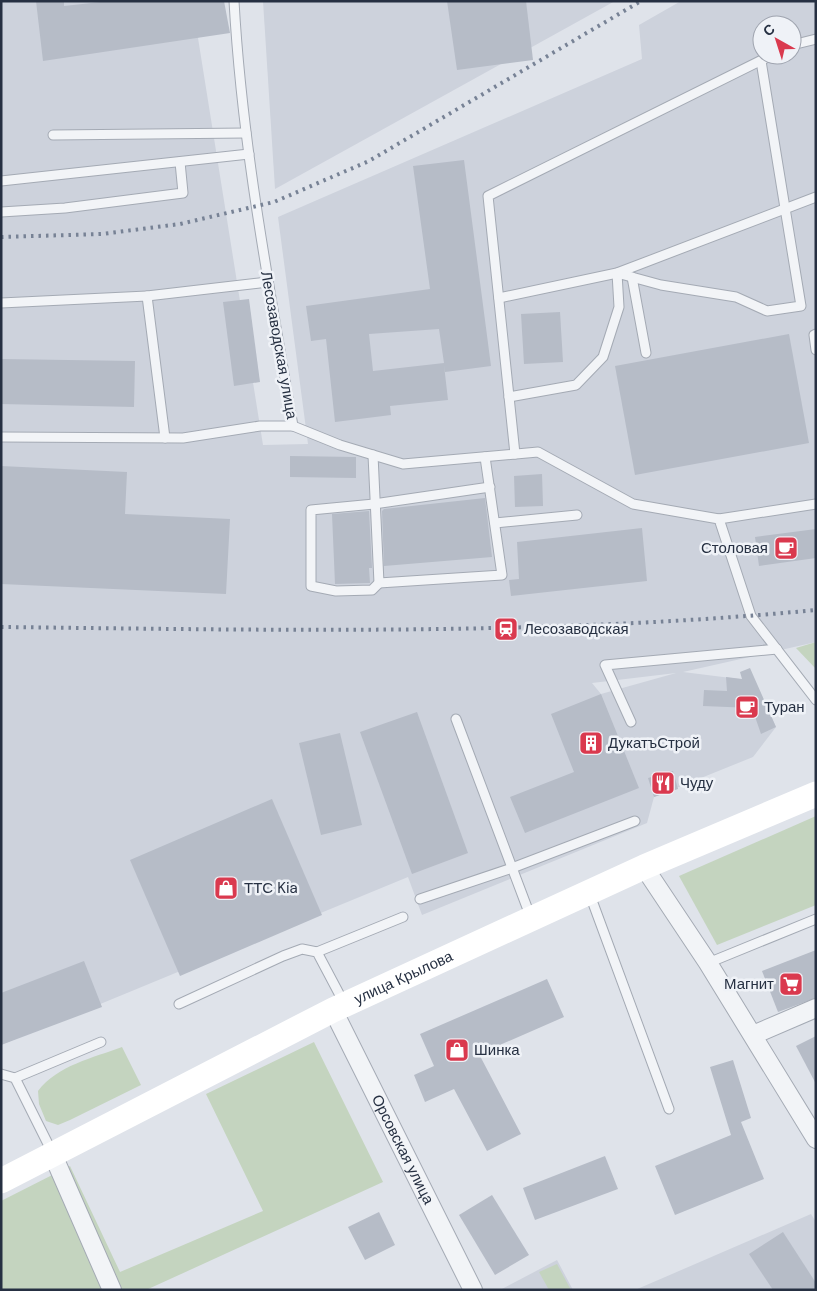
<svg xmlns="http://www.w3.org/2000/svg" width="817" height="1291" font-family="'DM Sans',sans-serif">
  <rect width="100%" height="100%" fill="#dfe3ea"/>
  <g fill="#cdd2dc" fill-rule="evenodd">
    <path d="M1,1H224L198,38L263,445L308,444L278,217L642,59L639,25L681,1H816V642L683,672L755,681L776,727L753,757L654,797L647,823L422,915L408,877L1,1045ZM762,25H792V55H762ZM676,673L601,694L592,683Z"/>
    <polygon points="263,1 615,1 275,189"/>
    <polygon points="811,1214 816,1222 816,1290 635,1290"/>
    <polygon points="557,1260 573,1290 500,1290"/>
  </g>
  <g fill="#c4d4bf">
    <polygon points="816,642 816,669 796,648"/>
    <polygon points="816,816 816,905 717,945 679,876"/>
    <polygon points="314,1042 383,1182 146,1290 1,1290 1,1201 70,1166 120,1272 263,1211 206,1094"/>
    <path d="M122,1047L141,1085L70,1120L58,1125L46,1121L39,1104L38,1091C58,1065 93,1058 122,1047Z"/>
    <polygon points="557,1264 571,1290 549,1290 539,1272"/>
  </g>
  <g fill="#b6bcc7" fill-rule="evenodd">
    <polygon points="36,1 64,1 64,6 110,1 224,1 230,33 43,61"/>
    <polygon points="447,1 526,1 533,60 457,70"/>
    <path d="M464,160L491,366L445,372L444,365L448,400L390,406L391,415L335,422L326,339L311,341L306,306L430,289L413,166ZM439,329L444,363L373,371L369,334Z"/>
    <polygon points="249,299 260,382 234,386 223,302"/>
    <polygon points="560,312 563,362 524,364 521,314"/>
    <polygon points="789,334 809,443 635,475 615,366"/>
    <polygon points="1,359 135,361 134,407 1,404"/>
    <polygon points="290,456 356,457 356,478 290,477"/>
    <polygon points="1,466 127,472 125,514 230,519 226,594 1,584"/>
    <polygon points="542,474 543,506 515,507 514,476"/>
    <polygon points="485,498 492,557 384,566 382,511 384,509"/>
    <polygon points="369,511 372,568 369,568 370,583 335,584 332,514"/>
    <polygon points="642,528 647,581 511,596 509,580 519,579 517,542"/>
    <polygon points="816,529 816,558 759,566 755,537"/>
    <polygon points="750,668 776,727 761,734 752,708 703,706 704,690 727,691 726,677 742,679 740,672"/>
    <polygon points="601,694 639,788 525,833 510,797 574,772 551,714"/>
    <polygon points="417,712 468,853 412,874 360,732"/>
    <polygon points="340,733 362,825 321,835 299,743"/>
    <polygon points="673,771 678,789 654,797 648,778"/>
    <polygon points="272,799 322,915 180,976 130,860"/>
    <polygon points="816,950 816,998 778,1012 762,971"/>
    <polygon points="84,961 102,1007 1,1045 1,993"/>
    <polygon points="547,979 564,1017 479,1054 521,1134 487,1151 454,1089 425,1102 414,1075 434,1066 420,1034"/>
    <polygon points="816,1036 816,1084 796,1046"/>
    <polygon points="733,1060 751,1118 741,1122 764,1179 675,1215 655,1166 731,1135 710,1067"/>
    <polygon points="605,1156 618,1189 535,1220 523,1188"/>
    <polygon points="492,1195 529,1255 495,1275 459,1215"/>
    <polygon points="379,1212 395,1245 365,1260 348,1227"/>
    <polygon points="783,1232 816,1283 816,1290 773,1290 749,1254"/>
  </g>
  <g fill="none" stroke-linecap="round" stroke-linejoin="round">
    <g stroke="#a4aab4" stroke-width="11">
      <g id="lane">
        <path d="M234,1C242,145 269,285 293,426L340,445L403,464L538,452L633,504L719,519L751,616L816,700"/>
        <polyline points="792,45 816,39"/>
        <polyline points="53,135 246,133"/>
        <polyline points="1,181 249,154"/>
        <polyline points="1,212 65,208 183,193 180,162"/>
        <polyline points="632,277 646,353"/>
        <polyline points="147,296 268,282"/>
        <polyline points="499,298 617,273 816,197"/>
        <polyline points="1,303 147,296 165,438"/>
        <polyline points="816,334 814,335 816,350"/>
        <polyline points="509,397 576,385 603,357 619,307 617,273 661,285 736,297 767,311 801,306 761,61"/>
        <polyline points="1,437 183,438 260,426 293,426"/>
        <polyline points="515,454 488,196 772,55"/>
        <polyline points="373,455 379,583 502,575 485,457"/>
        <polyline points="719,519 816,504"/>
        <polyline points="495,523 577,515"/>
        <polyline points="379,583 372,590 336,591 311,586 311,510 374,504 490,487"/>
        <polyline points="456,719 531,918"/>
        <polyline points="631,722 605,665 777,649"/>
        <polyline points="590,895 669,1109"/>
        <polyline points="420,899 512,868 635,821"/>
        <polyline points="317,952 403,917"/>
        <polyline points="708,963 816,919"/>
        <polyline points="179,1004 283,956 302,949 317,952 344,1003"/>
        <polyline points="1,1074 15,1078 52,1152"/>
        <polyline points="15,1078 101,1042"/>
      </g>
    </g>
    <g stroke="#a4aab4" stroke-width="20">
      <g id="street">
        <polyline points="644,867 708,963 816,1139"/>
        <path id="s1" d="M333,1010L473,1290"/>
        <polyline points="753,1035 816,1008"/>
        <polyline points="53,1155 112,1290"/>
      </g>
    </g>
    <use href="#lane" stroke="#f2f4f7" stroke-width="9"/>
    <use href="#street" stroke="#f2f4f7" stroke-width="18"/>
    <path stroke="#fff" stroke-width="25" id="s2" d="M1,1181L333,1010L644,867L816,794"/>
    <g stroke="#778295" stroke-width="4" stroke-dasharray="2.5 5" stroke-linecap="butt">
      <polyline points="1,237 102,234 180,224 274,202 369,161 641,1"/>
      <path d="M1,627C273,630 545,636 816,610"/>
    </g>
  </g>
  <defs>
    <g id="cafe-square" transform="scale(1.25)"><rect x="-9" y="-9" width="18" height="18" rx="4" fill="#da394e" stroke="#eff2f7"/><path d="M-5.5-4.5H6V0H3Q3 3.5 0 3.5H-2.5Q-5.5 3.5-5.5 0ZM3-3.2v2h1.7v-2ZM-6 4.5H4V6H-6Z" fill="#fff"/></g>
    <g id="station-square" transform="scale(1.25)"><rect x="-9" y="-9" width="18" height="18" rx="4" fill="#da394e" stroke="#eff2f7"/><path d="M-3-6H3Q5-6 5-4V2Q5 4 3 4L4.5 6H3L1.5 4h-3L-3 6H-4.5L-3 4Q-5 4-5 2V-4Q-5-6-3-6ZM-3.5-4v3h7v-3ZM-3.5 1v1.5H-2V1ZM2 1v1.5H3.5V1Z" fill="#fff"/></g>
    <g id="building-square" transform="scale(1.25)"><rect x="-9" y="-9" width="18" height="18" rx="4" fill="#da394e" stroke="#eff2f7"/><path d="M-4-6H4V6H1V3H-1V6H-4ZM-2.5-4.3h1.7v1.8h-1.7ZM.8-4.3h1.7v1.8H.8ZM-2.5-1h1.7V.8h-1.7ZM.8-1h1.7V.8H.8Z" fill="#fff"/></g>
    <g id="restaurant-square" transform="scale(1.25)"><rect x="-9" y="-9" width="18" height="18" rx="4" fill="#da394e" stroke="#eff2f7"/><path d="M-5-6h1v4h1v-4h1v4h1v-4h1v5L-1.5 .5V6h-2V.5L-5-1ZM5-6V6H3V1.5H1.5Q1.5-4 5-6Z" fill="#fff"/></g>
    <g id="shop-square" transform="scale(1.25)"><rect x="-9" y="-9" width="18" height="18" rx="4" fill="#da394e" stroke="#eff2f7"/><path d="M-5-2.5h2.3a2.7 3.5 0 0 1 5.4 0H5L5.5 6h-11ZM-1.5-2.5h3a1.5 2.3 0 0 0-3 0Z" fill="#fff"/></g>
    <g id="supermarket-square" transform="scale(1.25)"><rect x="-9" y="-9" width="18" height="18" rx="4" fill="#da394e" stroke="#eff2f7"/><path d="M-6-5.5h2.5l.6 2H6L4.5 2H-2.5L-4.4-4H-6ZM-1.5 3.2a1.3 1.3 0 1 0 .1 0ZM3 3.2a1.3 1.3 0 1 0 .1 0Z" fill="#fff"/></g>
  </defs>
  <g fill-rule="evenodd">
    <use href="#cafe-square" x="786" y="548"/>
    <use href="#station-square" x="506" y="629"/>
    <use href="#cafe-square" x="747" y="707"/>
    <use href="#building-square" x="591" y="743"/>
    <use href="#restaurant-square" x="663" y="783"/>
    <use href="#shop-square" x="226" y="888"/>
    <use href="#supermarket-square" x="791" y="984"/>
    <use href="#shop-square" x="457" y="1050"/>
  </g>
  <g text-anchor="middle" stroke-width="5" stroke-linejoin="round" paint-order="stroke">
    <g font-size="15" fill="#263042" stroke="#eff2f7">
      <text transform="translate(279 345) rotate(80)" y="5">Лесозаводская улица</text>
      <text dy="5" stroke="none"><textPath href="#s2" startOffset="451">улица Крылова</textPath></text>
      <text dy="5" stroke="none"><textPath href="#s1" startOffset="156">Орсовская улица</textPath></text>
    </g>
    <g font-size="15" fill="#263042" stroke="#eff2f7" text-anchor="start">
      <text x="768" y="553" text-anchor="end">Столовая</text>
      <text x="524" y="634">Лесозаводская</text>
      <text x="764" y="712">Туран</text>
      <text x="608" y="748">ДукатъСтрой</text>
      <text x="680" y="788">Чуду</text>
      <text x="244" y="893">ТТС Kia</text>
      <text x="774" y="989" text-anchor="end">Магнит</text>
      <text x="474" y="1055">Шинка</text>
    </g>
  </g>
  <rect width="817" height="1291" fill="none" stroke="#263042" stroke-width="5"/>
  <g transform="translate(777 40) rotate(321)"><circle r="24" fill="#eff2f7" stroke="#9fa4af"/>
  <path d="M0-4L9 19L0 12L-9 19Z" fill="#da394e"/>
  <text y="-8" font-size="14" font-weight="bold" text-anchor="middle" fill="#263042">С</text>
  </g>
</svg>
